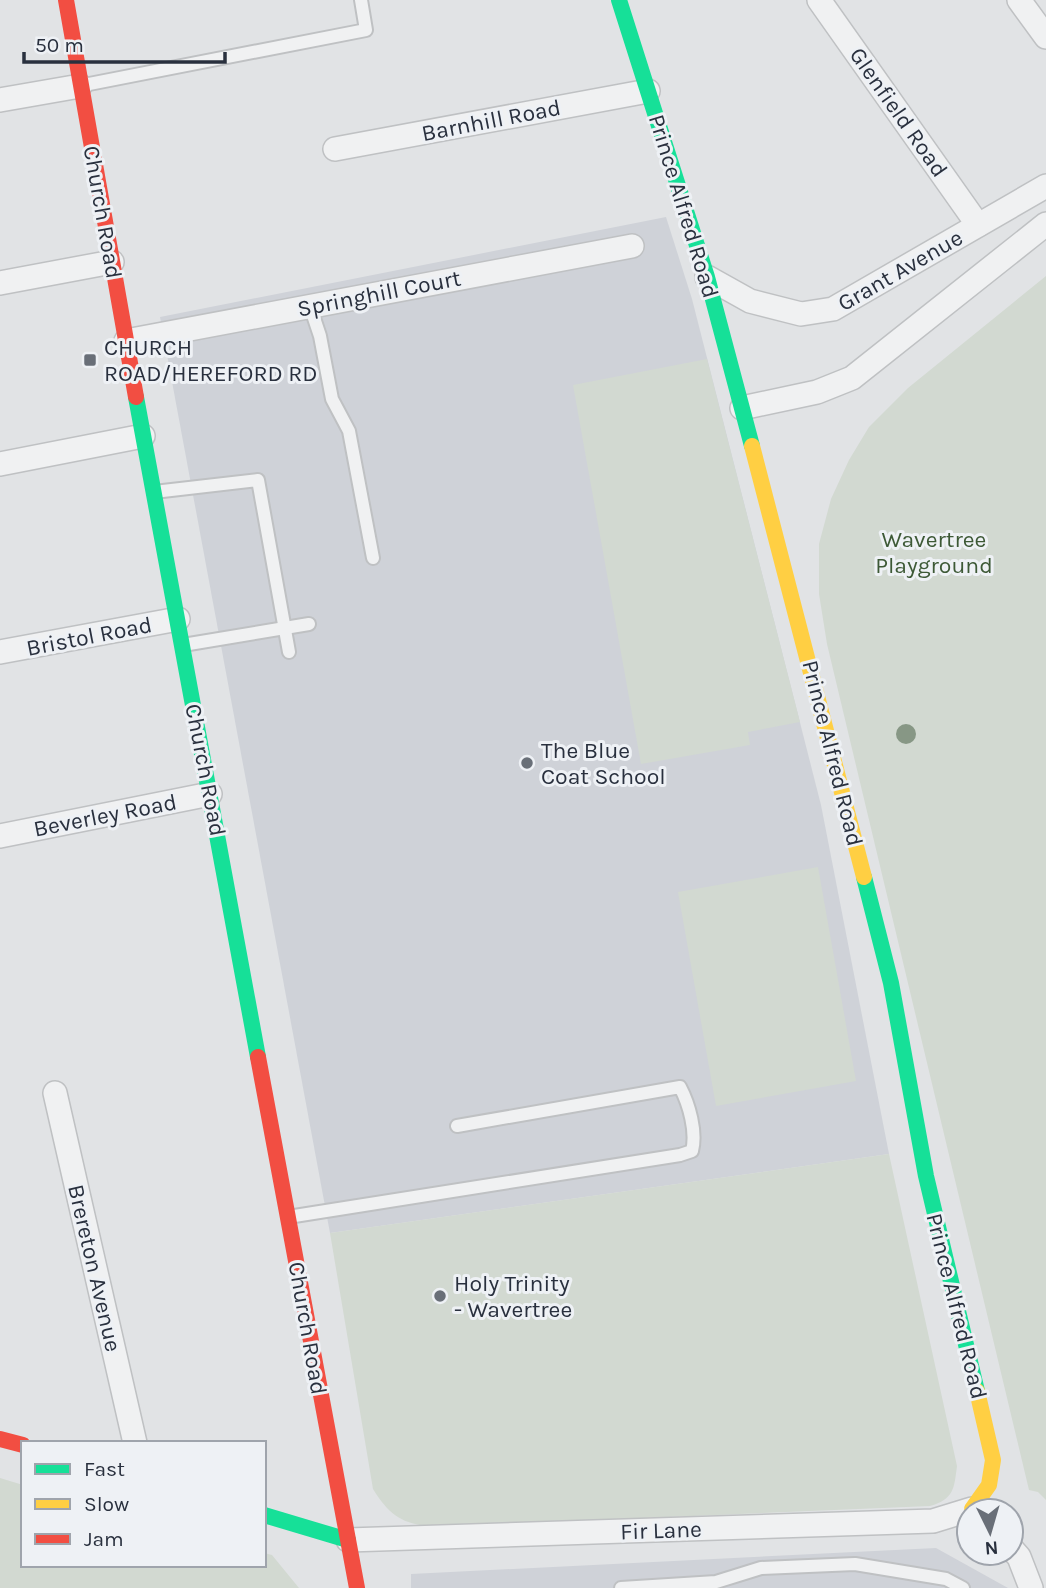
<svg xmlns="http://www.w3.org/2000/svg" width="1046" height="1588" font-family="Karla,sans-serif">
  <rect width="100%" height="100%" fill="#e1e3e5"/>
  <g fill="#cfd2d8">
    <polygon points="666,217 692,299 821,805 889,1154 330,1233 160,317"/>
    <polygon points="936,1548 1008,1588 411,1588 411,1574"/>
  </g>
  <g fill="#d2d9d1">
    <polygon points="1046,276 1046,1500 1038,1492 1029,1490 827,644 819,594 819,544 831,499 849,460 869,427 908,388"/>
    <polygon points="707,359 800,722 748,732 750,745 641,764 573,385"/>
    <polygon points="818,867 856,1081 716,1106 678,892"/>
    <path d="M889,1154L957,1466C954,1489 954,1499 930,1506L434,1527C402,1524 390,1516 373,1489L330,1233Z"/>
    <polygon points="0,1478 23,1485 23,1565 264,1565 264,1553 272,1555 299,1588 0,1588"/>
  </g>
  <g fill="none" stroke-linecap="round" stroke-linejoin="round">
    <g stroke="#bfc1c3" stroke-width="16">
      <g id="lane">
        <polyline points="84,85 366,30 361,0"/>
        <polyline points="310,306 320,336 332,399 349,431 373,558"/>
        <polyline points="154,492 258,480 289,652"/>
        <polyline points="183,645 309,624"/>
        <path d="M288,1217L680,1155L692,1151C697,1132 689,1104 680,1087L457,1126"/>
        <polyline points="621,1588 716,1582 761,1568 855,1564 946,1579 963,1588"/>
      </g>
    </g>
    <g stroke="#bfc1c3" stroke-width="26">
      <g id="street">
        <polyline points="819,0 978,225"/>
        <polyline points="1019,0 1046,37"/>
        <polyline points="0,100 80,86"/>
        <polyline points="335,149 648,91"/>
        <polyline points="707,277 750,301 801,314 833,309 1046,186"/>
        <polyline points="0,283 112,262"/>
        <polyline points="126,341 632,246"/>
        <polyline points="742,408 817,392 852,378 1046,224"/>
        <polyline points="0,464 143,436"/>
        <polyline points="0,652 178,619"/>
        <polyline points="0,836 210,794"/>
        <polyline points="55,1093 135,1443"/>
        <polyline points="348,1540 933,1521 972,1509"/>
        <polyline points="1011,1548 1019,1557 1031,1588"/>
      </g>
    </g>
    <use href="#lane" stroke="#f0f1f2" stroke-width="12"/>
    <use href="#street" stroke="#f0f1f2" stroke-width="23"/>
    <g stroke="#16e098" stroke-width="16">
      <polyline points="619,0 707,277 752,446"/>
      <polyline points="136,397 258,1057"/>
      <polyline points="864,877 891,983 926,1176 977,1391"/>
      <polyline points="264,1515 348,1540"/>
    </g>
    <g stroke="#ffcf43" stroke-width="16">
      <polyline points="752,446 864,877"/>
      <polyline points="975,1511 972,1509 989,1485 993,1460 977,1391"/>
    </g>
    <g stroke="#f24e42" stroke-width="16">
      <polyline points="66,0 136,397"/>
      <polyline points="258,1057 357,1588"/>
      <polyline points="0,1439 23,1445"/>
    </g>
  </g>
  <circle fill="#879785" cx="906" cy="734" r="10"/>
  <g fill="#696f78" stroke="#eef1f5" stroke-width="2.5">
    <rect x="83" y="353" width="14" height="14" rx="3.5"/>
    <circle cx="527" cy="763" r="7"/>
    <circle cx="440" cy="1296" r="7"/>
  </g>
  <g text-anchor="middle" stroke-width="6" stroke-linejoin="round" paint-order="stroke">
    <g font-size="23" fill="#29303e" stroke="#eef1f5">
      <text transform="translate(899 112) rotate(55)" y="8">Glenfield Road</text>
      <text transform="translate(491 120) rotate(-11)" y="8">Barnhill Road</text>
      <text transform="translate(684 206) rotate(73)" y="8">Prince Alfred Road</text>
      <text transform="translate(103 212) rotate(80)" y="8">Church Road</text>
      <text transform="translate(900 270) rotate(-30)" y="8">Grant Avenue</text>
      <text transform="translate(379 293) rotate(-11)" y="8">Springhill Court</text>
      <text transform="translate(89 636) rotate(-11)" y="8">Bristol Road</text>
      <text transform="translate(833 753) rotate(76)" y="8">Prince Alfred Road</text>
      <text transform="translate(206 770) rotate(79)" y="8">Church Road</text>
      <text transform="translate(105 815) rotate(-11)" y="8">Beverley Road</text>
      <text transform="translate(95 1268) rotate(77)" y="8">Brereton Avenue</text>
      <text transform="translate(957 1306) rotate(76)" y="8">Prince Alfred Road</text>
      <text transform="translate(308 1328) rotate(80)" y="8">Church Road</text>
      <text transform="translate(661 1530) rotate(-2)" y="8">Fir Lane</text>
    </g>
    <g font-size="23" fill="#29303e" stroke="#eef1f5" text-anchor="start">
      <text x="104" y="355">CHURCH<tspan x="104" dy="26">ROAD/HEREFORD RD</tspan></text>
      <text x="541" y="758">The Blue<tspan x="541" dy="26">Coat School</tspan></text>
      <text x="454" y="1291">Holy Trinity<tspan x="454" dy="26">- Wavertree</tspan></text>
    </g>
    <g font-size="23" fill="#3d5936" stroke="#eef1f5">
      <text x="934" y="547">Wavertree<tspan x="934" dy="26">Playground</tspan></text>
    </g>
  </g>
  <rect x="21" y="1441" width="245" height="126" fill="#eef1f5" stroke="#9fa4ac" stroke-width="2"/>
  <rect x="35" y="1464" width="35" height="10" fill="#16e098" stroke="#9fa4ac" stroke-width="2"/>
  <text x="84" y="1476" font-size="21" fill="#29303e">Fast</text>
  <rect x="35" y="1499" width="35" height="10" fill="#ffcf43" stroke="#9fa4ac" stroke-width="2"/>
  <text x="84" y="1511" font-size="21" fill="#29303e">Slow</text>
  <rect x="35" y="1534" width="35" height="10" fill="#f24e42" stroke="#9fa4ac" stroke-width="2"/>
  <text x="84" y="1546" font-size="21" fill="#29303e">Jam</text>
  <g transform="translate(990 1532) rotate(175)"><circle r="33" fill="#eef1f5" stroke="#9fa4ac" stroke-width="2"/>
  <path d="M0-5L12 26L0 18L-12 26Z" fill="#696f78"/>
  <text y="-10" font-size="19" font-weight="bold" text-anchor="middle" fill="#29303e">N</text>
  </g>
  <path d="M24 52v10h201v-10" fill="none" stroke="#29303e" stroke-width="3.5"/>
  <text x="35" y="52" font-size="21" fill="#29303e" stroke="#eef1f5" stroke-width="5" paint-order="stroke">50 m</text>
</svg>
